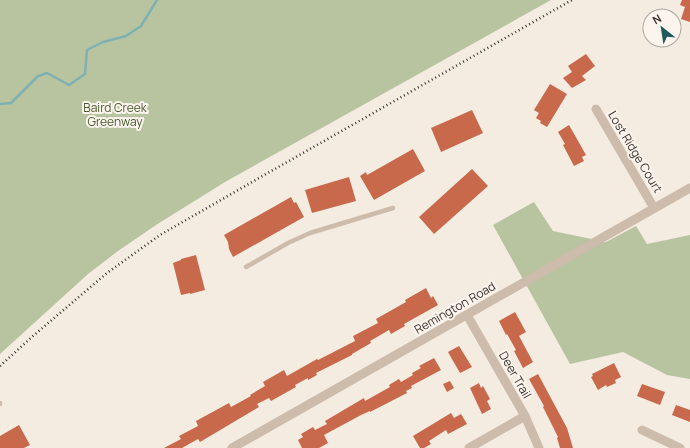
<svg xmlns="http://www.w3.org/2000/svg" width="690" height="448" font-family="Manrope,sans-serif">
  <rect width="100%" height="100%" fill="#f4ebe1"/>
  <g fill="#b8c4a0">
    <polygon points="0,0 551,0 225,182 156,225 118,251 88,274 0,354"/>
    <polygon points="534,202 553,231 606,242 636,226 647,244 690,235 690,379 667,375 623,352 570,364 493,225"/>
  </g>
  <g fill="none" stroke-linecap="round" stroke-linejoin="round">
    <polyline stroke="#7fb0b2" stroke-width="2.5" points="0,104 11,103 38,76 47,73 69,85 85,74 87,50 103,42 126,36 141,26 157,0"/>
  </g>
  <g fill="#c8694b">
    <polygon points="682,0 690,0 690,22 681,19 685,7 680,5"/>
    <polygon points="586,54 595,66 582,76 586,80 572,88 563,78 572,72 568,66"/>
    <polygon points="550,84 567,94 547,127 540,123 541,121 536,118 539,113 534,110"/>
    <polygon points="472,110 483,133 441,152 431,128"/>
    <polygon points="569,125 586,155 582,157 584,161 574,166 563,145 565,144 558,132"/>
    <polygon points="413,149 425,171 374,200 360,176 366,172 367,175"/>
    <polygon points="472,169 488,186 434,234 419,217"/>
    <polygon points="349,177 356,201 312,213 305,190"/>
    <polygon points="291,197 294,203 296,202 304,217 233,257 229,249 228,242 224,235"/>
    <polygon points="196,255 205,290 190,294 190,293 181,295 173,263 181,260 181,259"/>
    <polygon points="426,288 431,298 433,296 438,305 404,324 405,326 391,334 389,330 377,337 370,341 371,343 352,354 352,355 316,373 317,375 308,380 308,378 295,385 296,387 271,401 269,398 257,404 259,407 200,442 198,439 182,448 164,448 181,439 179,436 198,426 196,421 229,403 231,407 251,396 250,395 265,386 263,382 284,370 287,376 317,359 318,360 355,341 353,336 378,323 376,319 406,302 405,300"/>
    <polygon points="515,312 526,332 519,336 533,362 523,368 514,351 516,350 507,334 506,335 499,321"/>
    <polygon points="459,346 472,367 460,373 448,352"/>
    <polygon points="434,358 441,370 411,386 412,388 406,391 407,393 370,412 370,411 361,415 324,435 328,443 319,448 302,448 298,440 303,437 301,434 313,427 315,430 327,424 325,421 364,398 365,401 390,387 389,385 399,379 401,382 413,375 412,373 421,368 419,366"/>
    <polygon points="614,363 621,377 615,380 616,383 607,387 606,385 598,390 591,377 593,376 592,374"/>
    <polygon points="538,374 567,428 573,448 560,448 557,438 558,437 543,407 544,406 529,379"/>
    <polygon points="450,381 454,388 447,392 443,384"/>
    <polygon points="479,383 481,388 483,386 490,399 487,401 491,409 482,414 470,388"/>
    <polygon points="642,384 665,392 660,405 637,396"/>
    <polygon points="676,405 690,410 690,422 672,415"/>
    <polygon points="451,413 454,418 461,414 467,424 448,434 446,430 429,441 431,444 424,448 420,448 413,436"/>
    <polygon points="19,425 30,445 24,448 0,448 0,436"/>
  </g>
  <g fill="none" stroke-linecap="round" stroke-linejoin="round">
    <g stroke="#cdbbac" stroke-width="4.5">
      <polyline points="246,267 288,243 310,233 393,208"/>
      <polyline points="0,404 0,403"/>
    </g>
    <g stroke="#cdbbac" stroke-width="9">
      <polyline points="596,109 654,208"/>
      <polyline points="467,315 525,416 539,448"/>
      <polyline points="642,430 680,448"/>
      <polyline points="232,448 690,188"/>
      <polyline points="469,448 525,416"/>
    </g>
    <polyline stroke="#3b302b" stroke-width="2.5" stroke-dasharray="1 3" stroke-linecap="butt" points="0,366 33,336 107,273 160,235 259,178 572,0"/>
  </g>
  <g text-anchor="middle" stroke-width="4" stroke-linejoin="round" paint-order="stroke">
    <g font-size="12" fill="#4a5a2e" stroke="#fbf5ee">
      <text x="115" y="112">Baird Creek<tspan x="115" dy="14">Greenway</tspan></text>
    </g>
    <g font-size="12" fill="#3b302b" stroke="#fbf5ee">
      <text transform="translate(635 152) rotate(59)" y="4">Lost Ridge Court</text>
      <text transform="translate(455 308) rotate(-30)" y="4">Remington Road</text>
      <text transform="translate(515 375) rotate(60)" y="4">Deer Trail</text>
    </g>
  </g>
  <g transform="translate(662 28) rotate(330)"><circle r="19" fill="#fbf5ee" stroke="#aea6a0"/>
  <path d="M0-3L7 15L0 10L-7 15Z" fill="#1f5a5e"/>
  <text y="-6" font-size="11" font-weight="bold" text-anchor="middle" fill="#3b302b">N</text>
  </g>
</svg>
